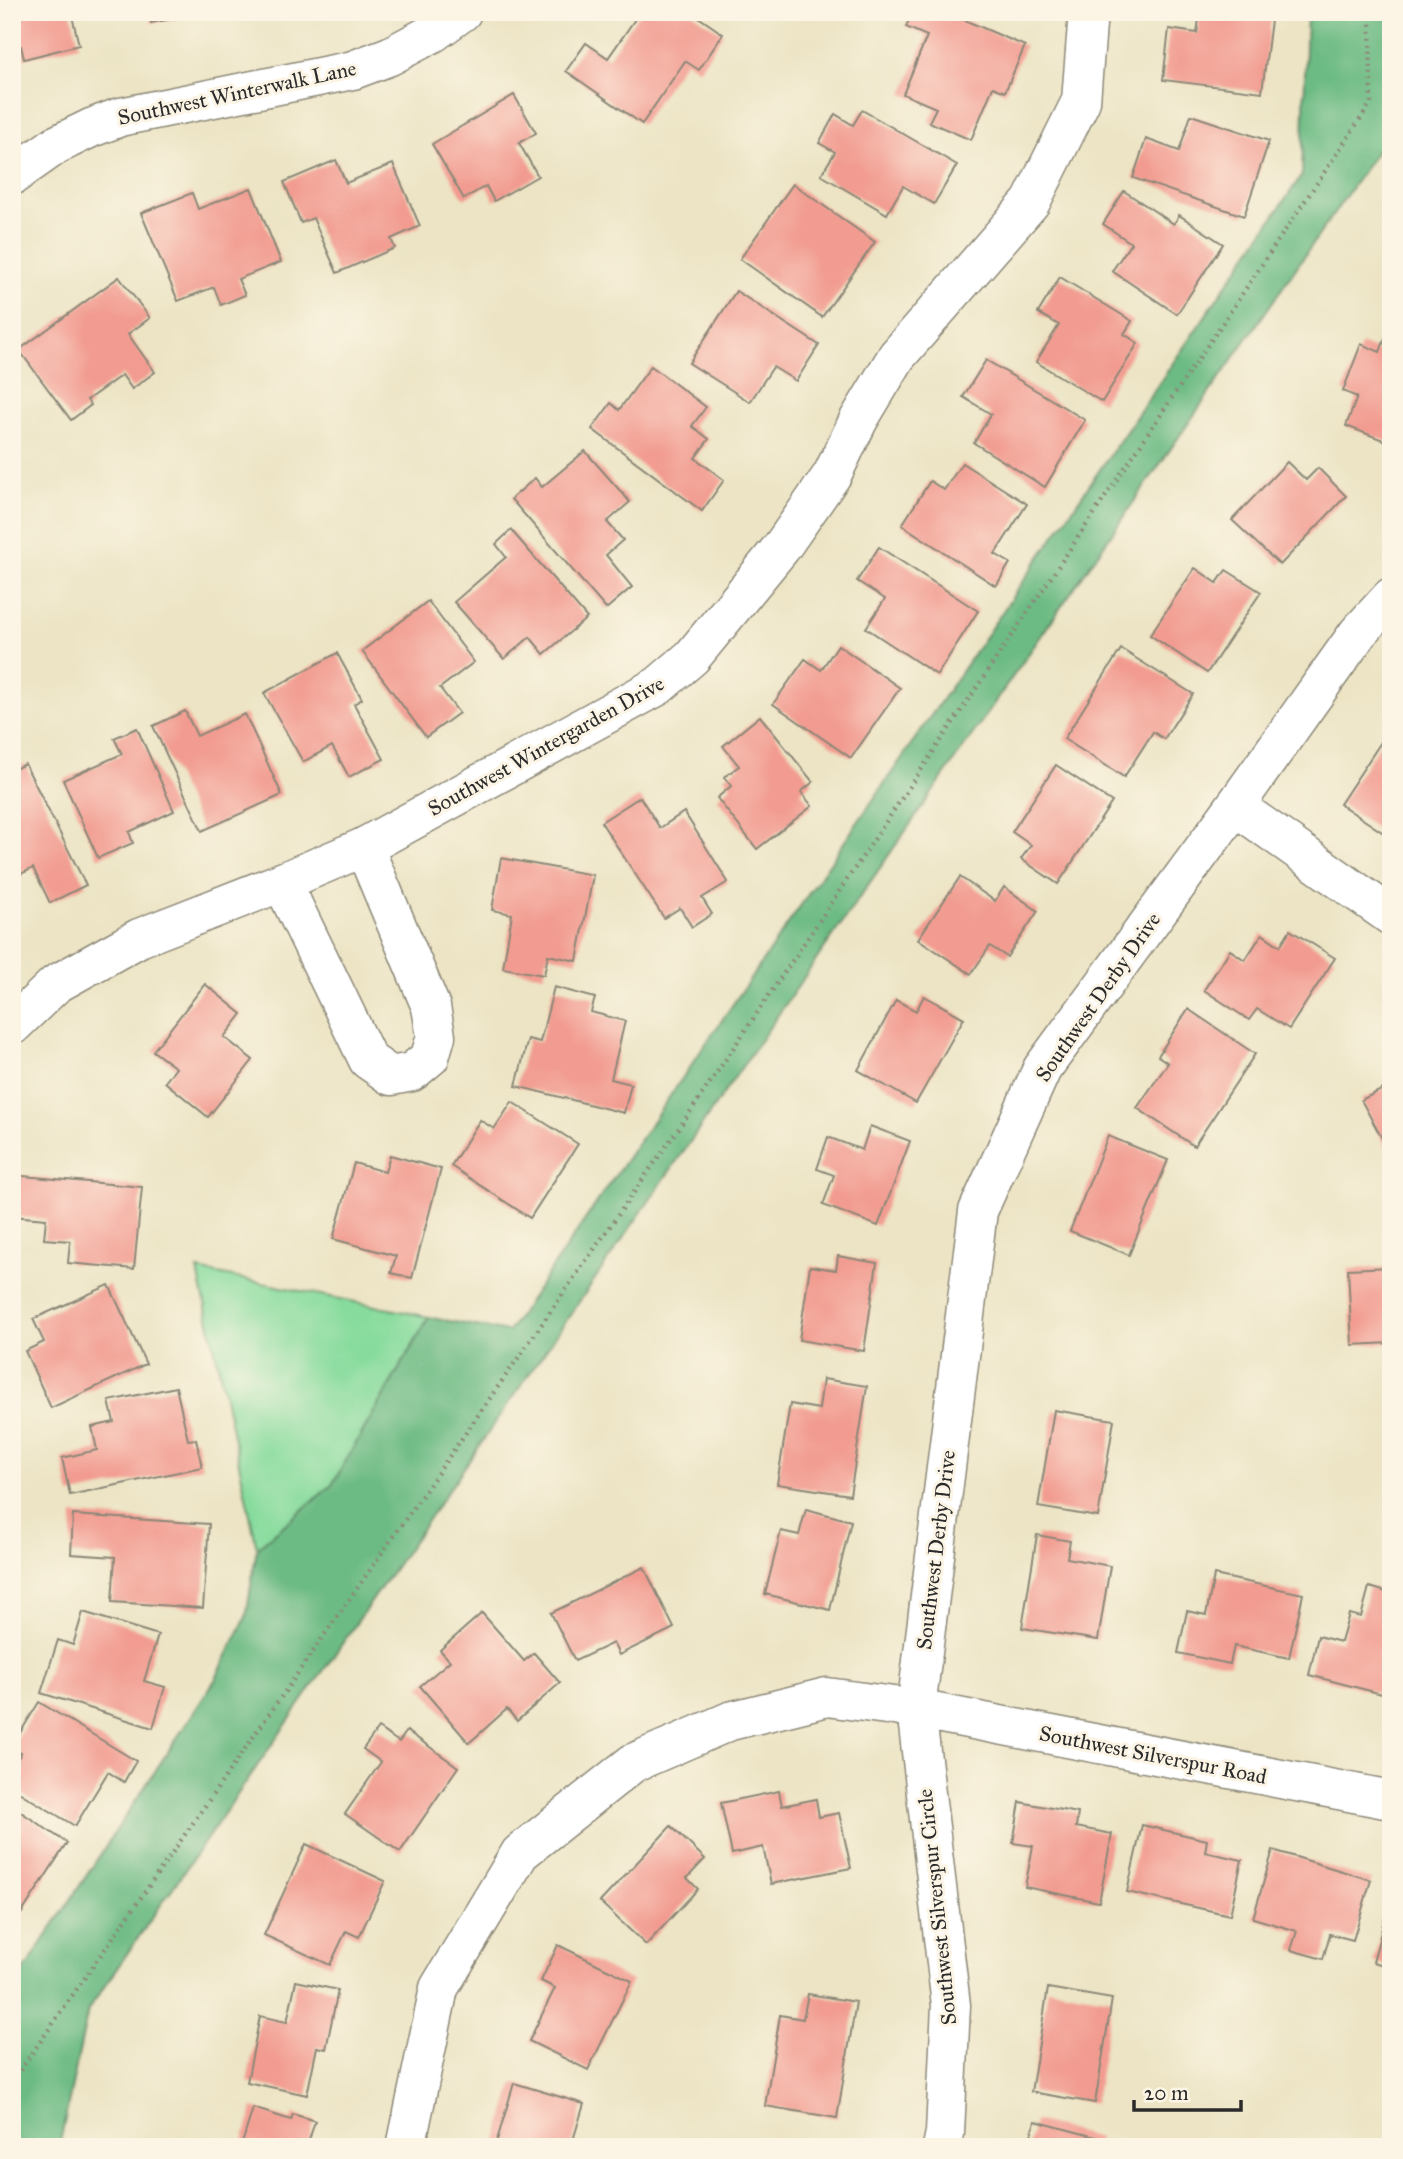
<svg xmlns="http://www.w3.org/2000/svg" width="1403" height="2159" font-family="'IM FELL Great Primer',serif">
  <rect width="100%" height="100%" fill="#fcf5e5"/>
  <filter id="ink" filterUnits="userSpaceOnUse"><feTurbulence type="fractalNoise" baseFrequency=".0143" numOctaves="2"/><feDisplacementMap in="SourceGraphic" scale="14" xChannelSelector="R" yChannelSelector="G"/><feConvolveMatrix kernelMatrix="1 2 1 2 8 2 1 2 1" color-interpolation-filters="sRGB"/></filter>
  <filter id="wash" filterUnits="userSpaceOnUse"><feTurbulence type="fractalNoise" baseFrequency=".00686" numOctaves="4" result="noise"/><feDisplacementMap in="SourceGraphic" scale="28" xChannelSelector="R" yChannelSelector="G"/><feGaussianBlur stdDeviation="1.57" result="paint"/><feColorMatrix in="noise" values="0 0 0 0 0 0 0 0 0 0 0 0 0 0 0 0 0 1.4 0 .05"/><feComposite in="paint" operator="in"/></filter>
  <g filter="url(#wash)">
    <rect width="100%" height="100%" fill="#ece4c4"/>
    <polygon fill="#87db9d" stroke="#598364" stroke-width="2" points="198,1270 429,1317 332,1485 257,1548"/>
    <polygon fill="#6dbb84" stroke="#4c7358" stroke-width="2" points="1307,12 1391,12 1391,131 88,2010 59,2147 12,2147 12,1989 215,1680 246,1617 257,1548 332,1485 429,1317 508,1332 1302,175"/>
    <g id="blocks">
      <g fill="#f29c91">
        <polygon points="12,12 71,12 79,45 24,59 21,46 12,49"/>
        <polygon points="149,12 191,12 192,15 151,23"/>
        <polygon points="640,12 691,12 723,34 699,70 685,61 642,124 566,71 586,43 608,58"/>
        <polygon points="912,12 946,12 1025,46 1005,92 993,87 971,140 929,122 936,108 903,94 927,36 906,27"/>
        <polygon points="1200,12 1272,12 1262,92 1163,80 1169,29 1197,33"/>
        <polygon points="514,95 536,133 519,143 538,176 494,201 486,186 464,199 432,144"/>
        <polygon points="862,110 957,165 934,204 903,186 887,214 821,175 835,152 819,143 835,114 853,125"/>
        <polygon points="1191,115 1269,141 1244,216 1133,178 1146,139 1179,151"/>
        <polygon points="336,160 346,183 393,164 420,226 391,239 395,248 337,273 313,218 301,223 284,182"/>
        <polygon points="793,184 875,242 822,317 740,259"/>
        <polygon points="251,188 281,262 238,279 245,295 221,305 214,287 178,301 141,213 192,193 198,209"/>
        <polygon points="1124,191 1174,224 1179,215 1223,244 1177,314 1112,271 1131,243 1103,224"/>
        <polygon points="119,277 150,318 128,334 155,372 132,389 122,375 87,400 91,405 71,420 19,350"/>
        <polygon points="1060,277 1132,321 1124,334 1138,343 1102,402 1036,362 1059,325 1038,313"/>
        <polygon points="736,291 819,345 796,381 773,367 750,402 689,363"/>
        <polygon points="1388,330 1391,331 1391,443 1346,426 1357,397 1343,391 1361,344 1380,352"/>
        <polygon points="986,360 1085,420 1045,487 974,443 991,414 963,397"/>
        <polygon points="651,366 706,407 692,426 709,439 695,458 724,480 702,511 592,429 611,403 619,410"/>
        <polygon points="585,451 630,502 607,522 623,540 606,555 632,587 606,609 511,499 535,478 542,487"/>
        <polygon points="1287,462 1306,480 1318,468 1346,496 1280,565 1232,520"/>
        <polygon points="962,463 1027,504 995,554 1010,563 996,586 902,525 930,481 944,490"/>
        <polygon points="511,530 587,618 544,654 530,637 504,659 454,602 506,557 496,544"/>
        <polygon points="879,547 978,611 937,675 866,628 885,599 857,581"/>
        <polygon points="1195,568 1217,583 1226,570 1261,592 1207,673 1150,635"/>
        <polygon points="428,601 474,662 440,688 459,713 426,737 362,651"/>
        <polygon points="838,645 900,688 851,758 773,704 805,659 821,670"/>
        <polygon points="1121,649 1193,694 1164,739 1153,732 1124,777 1064,739"/>
        <polygon points="337,653 362,699 354,704 384,759 349,777 332,746 303,762 264,693"/>
        <polygon points="185,711 197,736 245,714 282,795 202,831 153,726"/>
        <polygon points="760,716 813,782 801,792 812,806 757,849 717,798 731,786 724,777 739,766 723,746"/>
        <polygon points="1391,727 1391,838 1340,804"/>
        <polygon points="137,728 174,811 129,832 133,843 98,858 63,780 122,754 114,738"/>
        <polygon points="25,764 86,885 50,903 33,868 15,877 12,872 12,770"/>
        <polygon points="1056,765 1112,802 1058,884 1021,859 1031,845 1012,832"/>
        <polygon points="640,797 660,828 684,812 728,882 702,898 712,914 692,927 680,908 664,918 601,822"/>
        <polygon points="501,858 593,875 577,961 548,955 544,975 503,968 512,914 492,910"/>
        <polygon points="960,877 995,901 1004,887 1038,911 1007,957 990,946 971,974 918,939"/>
        <polygon points="1290,930 1335,958 1289,1029 1257,1009 1249,1020 1204,990 1230,950 1245,960 1262,934 1280,946"/>
        <polygon points="205,984 242,1014 224,1037 253,1060 208,1117 165,1082 176,1068 153,1051"/>
        <polygon points="554,987 595,998 591,1012 625,1021 611,1079 631,1084 624,1113 516,1086 528,1039 540,1042"/>
        <polygon points="924,996 964,1018 916,1103 858,1070 896,1000 916,1011"/>
        <polygon points="1188,1009 1255,1054 1194,1146 1137,1108 1168,1063 1158,1056"/>
        <polygon points="1391,1085 1391,1155 1361,1100"/>
        <polygon points="512,1102 578,1144 530,1218 451,1166 480,1120 494,1129"/>
        <polygon points="870,1126 910,1141 878,1226 823,1205 834,1175 817,1169 828,1137 862,1150"/>
        <polygon points="1108,1136 1168,1160 1129,1255 1070,1231"/>
        <polygon points="390,1155 441,1169 412,1278 391,1273 396,1256 333,1239 354,1163 385,1172"/>
        <polygon points="12,1175 142,1187 134,1269 68,1263 70,1241 44,1239 46,1219 12,1216"/>
        <polygon points="838,1256 877,1263 864,1351 799,1340 810,1266 836,1270"/>
        <polygon points="1391,1267 1391,1343 1352,1345 1348,1269"/>
        <polygon points="109,1285 146,1364 51,1408 25,1351 44,1342 33,1319"/>
        <polygon points="823,1379 867,1386 850,1495 777,1484 790,1404 819,1409"/>
        <polygon points="176,1387 188,1440 196,1439 202,1467 70,1495 62,1458 97,1450 92,1427 114,1422 109,1401"/>
        <polygon points="1054,1410 1114,1420 1098,1517 1038,1507"/>
        <polygon points="806,1509 851,1521 830,1610 765,1594 781,1531 799,1535"/>
        <polygon points="73,1515 209,1524 203,1608 112,1602 115,1557 71,1554"/>
        <polygon points="1037,1535 1070,1541 1067,1558 1110,1566 1098,1640 1022,1628"/>
        <polygon points="644,1567 674,1628 619,1655 613,1643 575,1661 551,1613"/>
        <polygon points="1214,1575 1303,1594 1289,1658 1234,1646 1230,1664 1178,1653 1187,1611 1206,1615"/>
        <polygon points="1369,1587 1391,1593 1391,1675 1388,1675 1382,1694 1309,1675 1318,1636 1341,1642 1349,1614 1361,1617"/>
        <polygon points="83,1612 158,1635 144,1681 165,1687 153,1728 41,1693 58,1640 73,1645"/>
        <polygon points="482,1613 524,1661 534,1653 560,1683 517,1721 507,1709 469,1743 420,1686 450,1661 440,1650"/>
        <polygon points="39,1702 136,1761 124,1782 108,1772 75,1826 12,1788 12,1768 21,1753 12,1749 12,1746"/>
        <polygon points="378,1728 399,1742 407,1731 458,1767 400,1852 345,1814 381,1762 363,1749"/>
        <polygon points="779,1791 782,1806 816,1799 819,1817 839,1813 851,1868 771,1884 763,1847 732,1854 721,1803"/>
        <polygon points="1020,1802 1078,1813 1076,1827 1112,1834 1099,1902 1025,1887 1033,1846 1013,1843"/>
        <polygon points="12,1806 67,1843 21,1914 12,1908"/>
        <polygon points="1142,1825 1207,1840 1205,1852 1242,1860 1230,1915 1127,1892"/>
        <polygon points="671,1826 705,1859 687,1878 698,1889 646,1945 600,1902"/>
        <polygon points="306,1844 385,1881 359,1937 346,1931 330,1965 264,1935"/>
        <polygon points="1273,1850 1371,1880 1353,1940 1330,1934 1323,1959 1291,1950 1297,1931 1253,1918"/>
        <polygon points="1390,1898 1391,1898 1391,1967 1373,1962"/>
        <polygon points="558,1945 632,1981 588,2070 529,2041 555,1988 541,1981"/>
        <polygon points="296,1981 338,1990 326,2049 317,2047 307,2095 247,2082 260,2016 287,2022"/>
        <polygon points="1048,1988 1112,1999 1095,2103 1031,2092"/>
        <polygon points="808,1994 856,2002 837,2118 765,2106 780,2015 803,2019"/>
        <polygon points="514,2083 584,2104 571,2147 495,2147"/>
        <polygon points="253,2108 291,2120 293,2114 315,2121 307,2147 241,2147"/>
        <polygon points="1035,2121 1099,2138 1096,2147 1028,2147"/>
        <polygon points="755,2142 770,2146 770,2147 753,2147"/>
      </g>
    </g>
  </g>
  <g filter="url(#ink)">
    <use href="#blocks" fill-opacity="0" stroke="#8c8878" stroke-width="2"/>
    <g fill="none" stroke-linecap="round" stroke-linejoin="round">
      <g stroke="#8c8878" stroke-width="41">
        <g id="street">
          <polyline points="12,176 56,145 91,128 120,117 353,70 390,56 433,33 462,12"/>
          <polyline points="1235,806 1391,916"/>
          <polyline points="282,882 368,1060 391,1076 412,1072 430,1057 436,1036 431,1007 364,847"/>
          <polyline points="12,1026 56,984 139,938 282,882 364,847 658,686 692,657 781,548 832,475 858,421 897,356 1031,202 1081,101 1088,12"/>
          <polyline points="406,2147 439,1988 520,1853 633,1763 730,1721 827,1697 916,1709 1391,1800"/>
          <polyline points="942,2147 945,2133 951,2005 916,1709 978,1211 1042,1069 1235,806 1358,633 1391,597"/>
        </g>
      </g>
      <polyline stroke="#8c8878" stroke-width="4.5" stroke-dasharray="2 5" stroke-linecap="butt" points="12,2082 697,1102 1371,103 1370,12"/>
      <use href="#street" stroke="#fff" stroke-width="38"/>
    </g>
  </g>
  <g text-anchor="middle" stroke-width="6" stroke-linejoin="round" paint-order="stroke">
    <g font-size="21" fill="#2b2b2b" stroke="#fcf5e5">
      <text transform="translate(237 93) rotate(-12)" y="7">Southwest Winterwalk Lane</text>
      <text transform="translate(546 746) rotate(-29)" y="7">Southwest Wintergarden Drive</text>
      <text transform="translate(1098 997) rotate(-55)" y="7">Southwest Derby Drive</text>
      <text transform="translate(936 1550) rotate(-83)" y="7">Southwest Derby Drive</text>
      <text transform="translate(1153 1755) rotate(11)" y="7">Southwest Silverspur Road</text>
      <text transform="translate(937 1907) rotate(-96)" y="7">Southwest Silverspur Circle</text>
    </g>
  </g>
  <rect width="1403" height="2159" fill="none" stroke="#fcf5e5" stroke-width="42"/>
  <path d="M1134 2100v10h107v-10" fill="none" stroke="#2b2b2b" stroke-width="3.5"/>
  <text x="1144" y="2100" font-size="21" fill="#2b2b2b" stroke="#fcf5e5" stroke-width="5" paint-order="stroke">20 m</text>
</svg>
